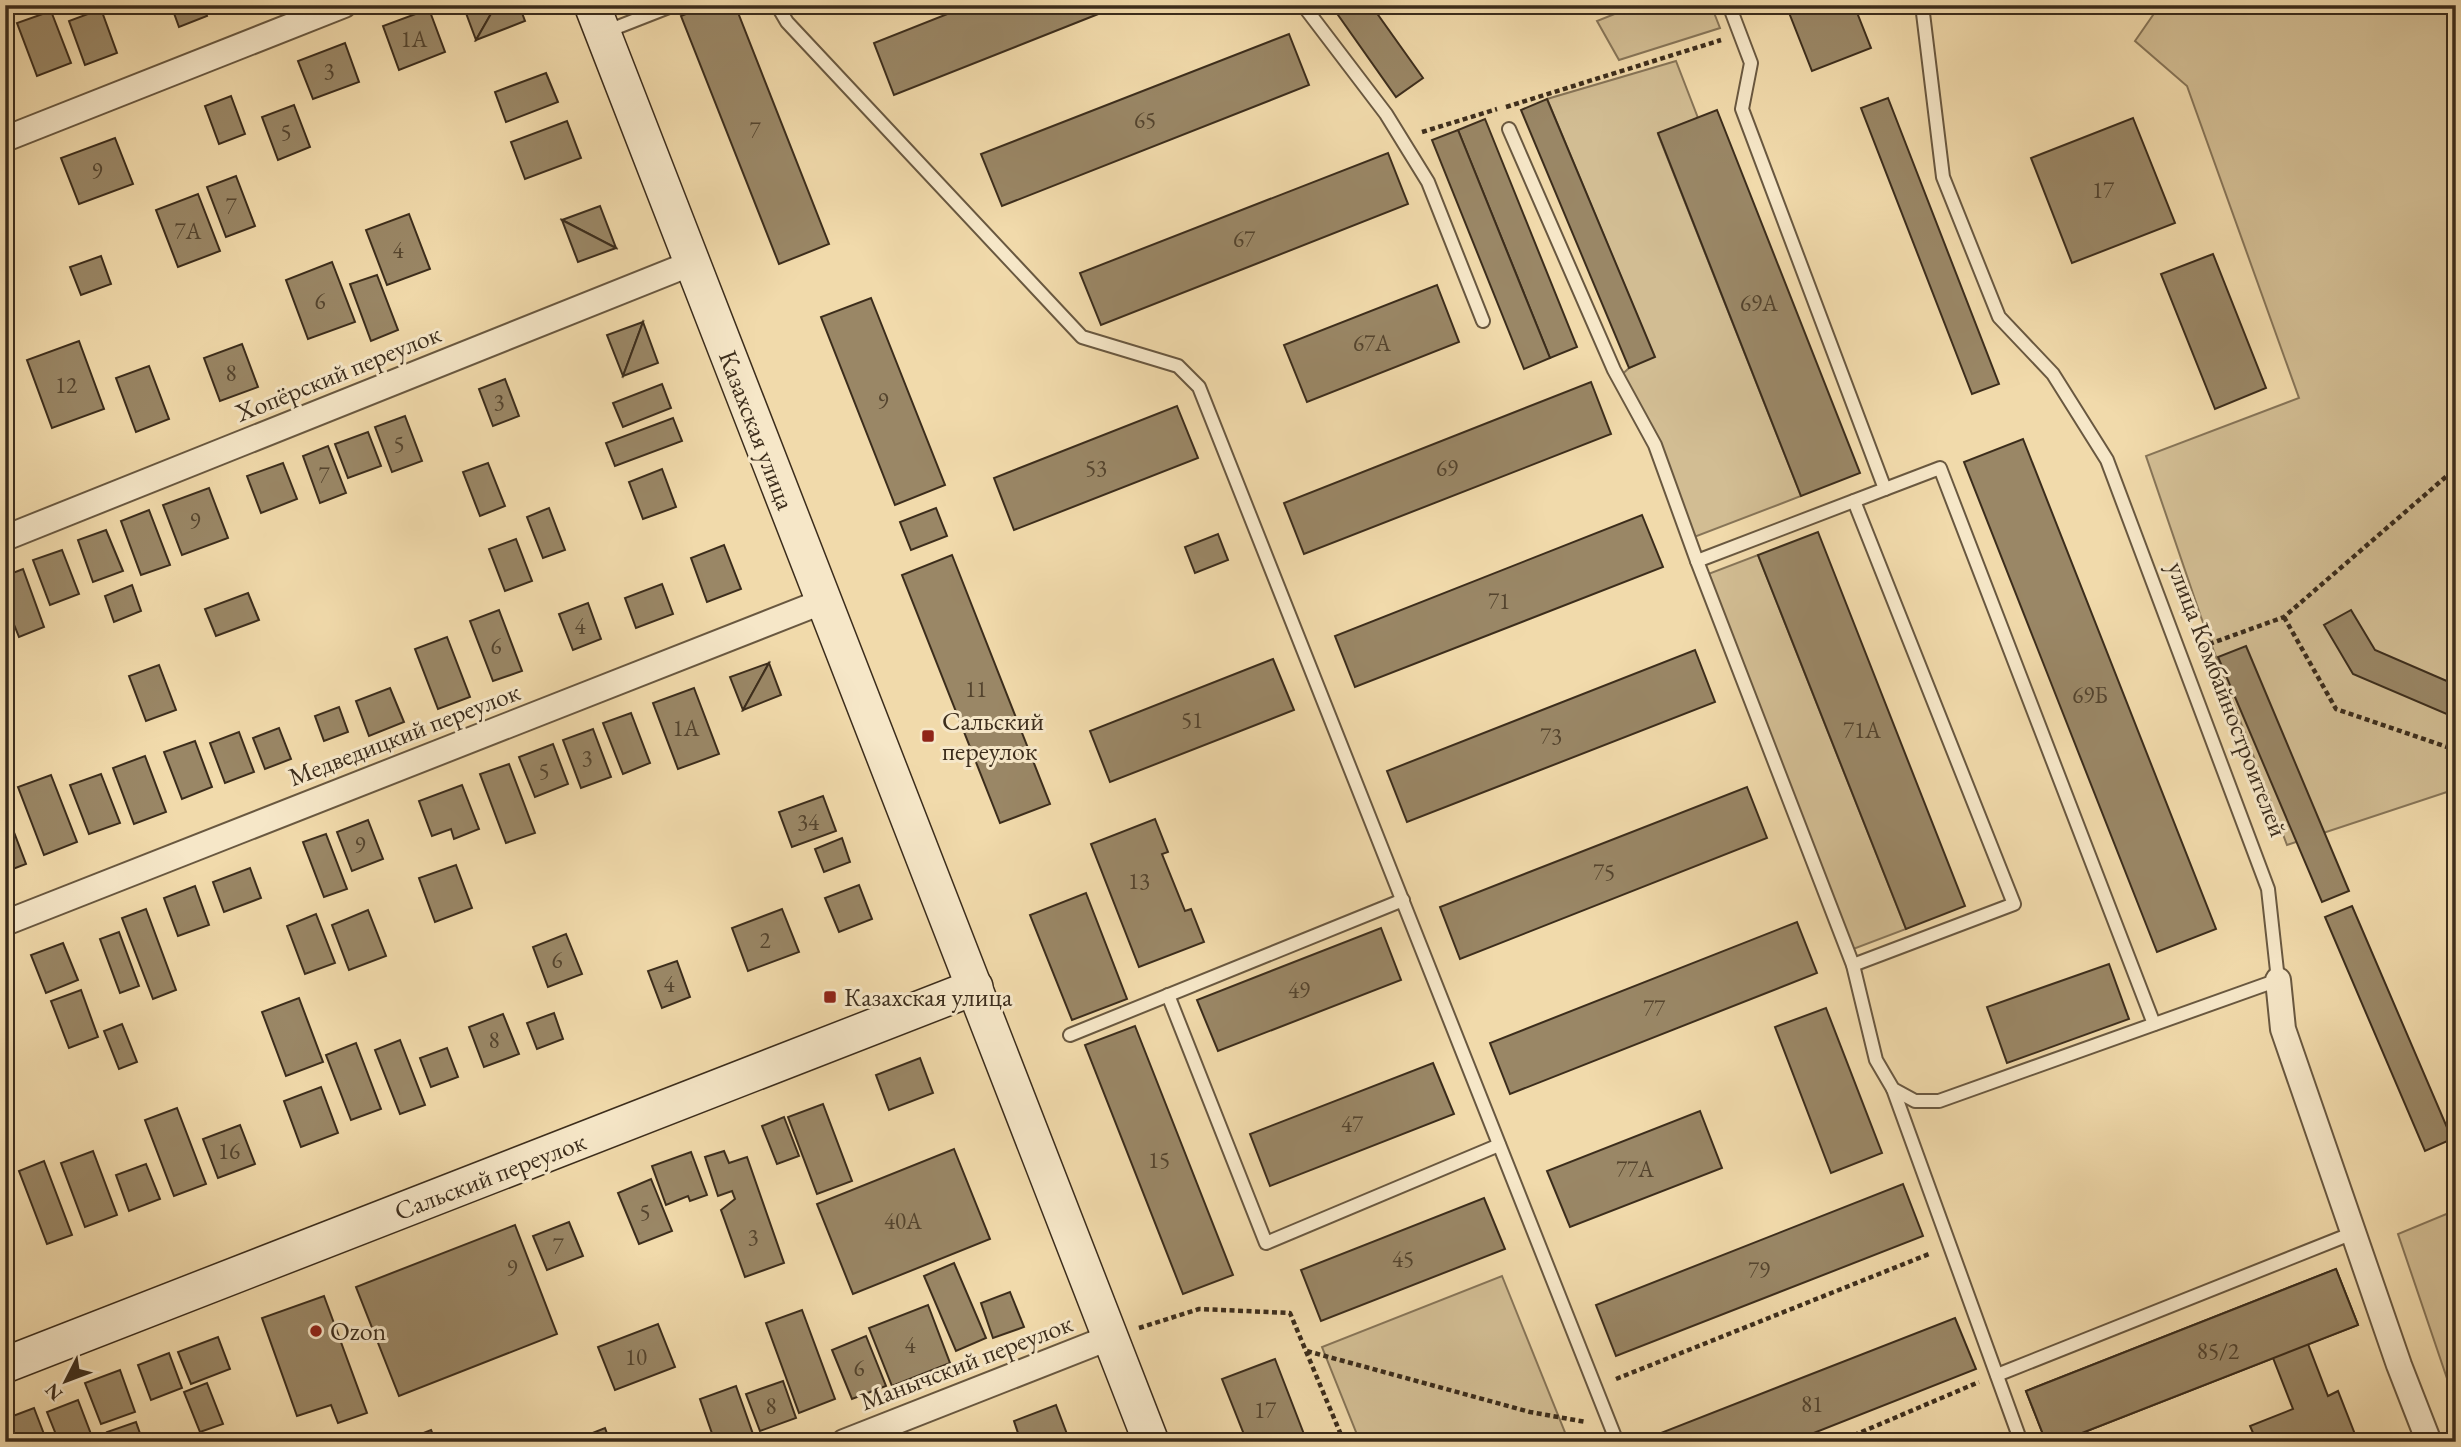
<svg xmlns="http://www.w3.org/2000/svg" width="2461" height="1447" font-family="'EB Garamond',serif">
  <rect width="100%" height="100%" fill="#f1daab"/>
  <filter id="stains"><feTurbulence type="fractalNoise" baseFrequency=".00286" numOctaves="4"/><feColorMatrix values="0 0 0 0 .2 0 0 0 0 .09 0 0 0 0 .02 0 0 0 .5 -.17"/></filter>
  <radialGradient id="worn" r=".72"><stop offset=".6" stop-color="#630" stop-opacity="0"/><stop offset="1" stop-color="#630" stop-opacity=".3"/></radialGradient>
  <g fill="#d2bd93" stroke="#877558" stroke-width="2">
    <polygon points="1637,5 1711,5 1720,28 1619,60 1597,21"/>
    <polygon points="2160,5 2456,5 2456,789 2287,845 2201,617 2146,456 2299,398 2187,86 2135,41"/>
    <polygon points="1676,61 1698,118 1658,134 1801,496 1689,539 1655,445 1618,378 1629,368 1654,356 1547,99"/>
    <polygon points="1758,555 1906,929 1848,951 1703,576"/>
    <polygon points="2456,1210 2456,1405 2398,1234"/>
    <polygon points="1502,1276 1566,1435 1549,1442 1360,1442 1322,1347"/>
  </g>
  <g fill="#9a8766" stroke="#3c2d1c" stroke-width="2">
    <polygon points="171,5 203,5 207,16 179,27"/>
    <polygon points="463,5 496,5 476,40"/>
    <polygon points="496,5 519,5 525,21 476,40"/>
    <polygon points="707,5 735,5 829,244 779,264 681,16"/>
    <polygon points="970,5 1121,5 894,95 874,43"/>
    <polygon points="1331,5 1371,5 1423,78 1396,97"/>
    <polygon points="1786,5 1854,5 1871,48 1812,71"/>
    <polygon points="101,9 117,53 85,65 69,21"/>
    <polygon points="429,9 445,52 399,70 383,26"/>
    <polygon points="51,11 71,63 37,76 17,23"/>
    <polygon points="1289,34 1309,85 1002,206 981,154"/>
    <polygon points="345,43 359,82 313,99 298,61"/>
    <polygon points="546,73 558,102 506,122 495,92"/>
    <polygon points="231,96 245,134 219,144 205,106"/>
    <polygon points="1888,98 1999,384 1972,394 1861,108"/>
    <polygon points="1547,99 1655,357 1629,368 1521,110"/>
    <polygon points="294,105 310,147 278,160 262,117"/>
    <polygon points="1717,110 1860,473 1801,496 1658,133"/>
    <polygon points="2133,118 2175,223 2072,263 2031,158"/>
    <polygon points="1485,119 1577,347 1550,358 1458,130"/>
    <polygon points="567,121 581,158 525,179 511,142"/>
    <polygon points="1458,130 1550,358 1524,369 1432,140"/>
    <polygon points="115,138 133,184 79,204 61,158"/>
    <polygon points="1388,153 1408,204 1101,325 1080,273"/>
    <polygon points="236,176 255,226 226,237 207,187"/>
    <polygon points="198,194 220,251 178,267 156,210"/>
    <polygon points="600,206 616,248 562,220"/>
    <polygon points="409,214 430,269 387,285 366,230"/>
    <polygon points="562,220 616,248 578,262"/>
    <polygon points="2213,254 2266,388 2215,409 2161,274"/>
    <polygon points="101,256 111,284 81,295 70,267"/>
    <polygon points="332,262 355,322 308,339 286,280"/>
    <polygon points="377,275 398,330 371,341 350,284"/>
    <polygon points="1437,285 1459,342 1307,402 1284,345"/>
    <polygon points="871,298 945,485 895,505 821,317"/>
    <polygon points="643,322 623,376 607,335"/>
    <polygon points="643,322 658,363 623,376"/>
    <polygon points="79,341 104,409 52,428 27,360"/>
    <polygon points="242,344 258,387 220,401 204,358"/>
    <polygon points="149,366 169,419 136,432 116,378"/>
    <polygon points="505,379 519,416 493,426 479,389"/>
    <polygon points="1591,382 1611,434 1304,554 1284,503"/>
    <polygon points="662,384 671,408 623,427 613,403"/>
    <polygon points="1177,406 1198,458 1014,530 994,478"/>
    <polygon points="405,416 422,461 392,472 375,427"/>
    <polygon points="673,418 682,441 615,466 606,443"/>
    <polygon points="368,432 381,466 348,478 335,444"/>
    <polygon points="2023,439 2216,929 2157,952 1964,462"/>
    <polygon points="328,446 346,493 320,503 303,456"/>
    <polygon points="283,463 297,499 261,513 247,476"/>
    <polygon points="488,463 505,506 480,516 463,472"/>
    <polygon points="662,469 676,507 643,519 629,482"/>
    <polygon points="209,488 228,538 182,555 163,505"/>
    <polygon points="549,508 565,550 543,558 527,517"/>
    <polygon points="936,508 947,536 911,550 900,522"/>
    <polygon points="149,510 170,565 141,575 121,521"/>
    <polygon points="1642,515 1663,567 1355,687 1335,636"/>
    <polygon points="106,530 123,571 93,582 78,540"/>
    <polygon points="1818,532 1965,906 1906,929 1758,555"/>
    <polygon points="1218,534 1228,560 1195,573 1185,547"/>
    <polygon points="516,539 532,581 505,591 489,549"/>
    <polygon points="724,545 741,589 707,602 691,558"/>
    <polygon points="62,550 79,594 50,605 33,560"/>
    <polygon points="952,555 1050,804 1000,823 902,575"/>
    <polygon points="23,569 44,627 19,637 5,602 5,576"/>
    <polygon points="662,584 673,614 636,628 625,598"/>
    <polygon points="132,585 141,611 114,622 105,596"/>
    <polygon points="248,593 259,620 216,636 205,609"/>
    <polygon points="588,603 601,639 573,650 559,614"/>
    <polygon points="499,610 522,671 493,681 470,621"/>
    <polygon points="2351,610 2375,650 2456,685 2456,718 2353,674 2324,625"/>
    <polygon points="447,637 470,697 438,709 415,649"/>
    <polygon points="2246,646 2349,891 2322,902 2218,657"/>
    <polygon points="1695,650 1715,702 1407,822 1387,771"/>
    <polygon points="1273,659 1294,710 1110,782 1090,731"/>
    <polygon points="769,663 743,710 730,677"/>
    <polygon points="769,663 781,695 743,710"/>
    <polygon points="159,665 176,710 146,721 129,676"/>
    <polygon points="390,688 404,722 369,736 356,701"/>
    <polygon points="694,688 719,754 678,769 653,703"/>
    <polygon points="339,707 348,732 324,741 315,716"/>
    <polygon points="631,713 650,763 623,774 603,723"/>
    <polygon points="279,728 291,759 265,769 253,738"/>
    <polygon points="593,729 611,777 581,788 563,740"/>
    <polygon points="239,732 254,772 225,783 210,743"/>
    <polygon points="195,741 212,787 182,799 164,752"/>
    <polygon points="553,744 568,784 535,797 519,757"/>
    <polygon points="145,756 166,812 134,824 113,768"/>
    <polygon points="509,764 535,833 506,843 480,774"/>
    <polygon points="101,774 120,823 89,834 70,785"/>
    <polygon points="51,775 77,842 44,855 18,787"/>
    <polygon points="462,785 479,829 454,839 451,829 432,836 419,801"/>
    <polygon points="1747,787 1767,838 1460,959 1440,907"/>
    <polygon points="823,796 836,831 792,847 779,812"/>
    <polygon points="9,819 26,864 5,872 5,821"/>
    <polygon points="1155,819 1168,852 1162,854 1185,911 1191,909 1204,942 1139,967 1091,844"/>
    <polygon points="368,820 383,859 352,871 337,832"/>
    <polygon points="326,834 347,889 324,897 303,842"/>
    <polygon points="842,838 850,862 824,872 815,849"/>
    <polygon points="456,865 472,908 435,922 419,878"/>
    <polygon points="250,868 261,898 224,912 213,882"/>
    <polygon points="859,885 872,919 839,932 825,898"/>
    <polygon points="195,886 209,925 178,936 164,898"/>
    <polygon points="1086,893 1127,999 1072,1020 1030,915"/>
    <polygon points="2352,906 2452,1139 2425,1151 2325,917"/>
    <polygon points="146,909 176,990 153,999 122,918"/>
    <polygon points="782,909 799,952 748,971 732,928"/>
    <polygon points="368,910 386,956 349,970 332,925"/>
    <polygon points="316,914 335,963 305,974 287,926"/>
    <polygon points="1797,922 1817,973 1510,1094 1490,1043"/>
    <polygon points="1381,928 1401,980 1218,1051 1197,1000"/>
    <polygon points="119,932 139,986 120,993 100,939"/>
    <polygon points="566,934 582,974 548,987 533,947"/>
    <polygon points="63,943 78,980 46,993 31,955"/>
    <polygon points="677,961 690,997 662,1008 648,971"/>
    <polygon points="2109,964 2129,1019 2007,1063 1987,1007"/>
    <polygon points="81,990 98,1037 69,1048 51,1001"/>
    <polygon points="299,998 323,1062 286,1076 262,1012"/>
    <polygon points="1826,1008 1882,1153 1831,1173 1775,1027"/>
    <polygon points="554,1013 563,1039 537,1049 527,1023"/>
    <polygon points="503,1014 519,1054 484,1067 469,1027"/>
    <polygon points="122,1024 137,1062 119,1069 104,1031"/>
    <polygon points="1135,1026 1233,1275 1183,1294 1085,1045"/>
    <polygon points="400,1040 425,1105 400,1114 375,1050"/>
    <polygon points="356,1043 381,1109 351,1120 326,1055"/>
    <polygon points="447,1048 458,1077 431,1087 420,1058"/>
    <polygon points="920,1058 933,1093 889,1110 876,1075"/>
    <polygon points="1433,1063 1454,1114 1270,1186 1250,1134"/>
    <polygon points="321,1087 338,1133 301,1147 284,1101"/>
    <polygon points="823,1104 852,1181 817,1194 788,1117"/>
    <polygon points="177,1108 206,1184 174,1196 145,1120"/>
    <polygon points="1700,1111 1722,1168 1570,1227 1547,1171"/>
    <polygon points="784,1117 799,1156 777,1164 762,1126"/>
    <polygon points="240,1125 255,1164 218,1178 203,1139"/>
    <polygon points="954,1149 990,1239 853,1294 817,1204"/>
    <polygon points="93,1151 117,1215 85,1227 61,1163"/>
    <polygon points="724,1151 729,1163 747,1157 784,1263 745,1277 721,1210 735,1199 732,1191 718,1196 705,1157"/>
    <polygon points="691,1152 707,1195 690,1201 688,1196 666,1205 652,1166"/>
    <polygon points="44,1161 72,1235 47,1244 19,1171"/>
    <polygon points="146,1164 160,1199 129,1211 116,1175"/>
    <polygon points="651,1179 672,1231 639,1244 618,1193"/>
    <polygon points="1903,1184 1923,1236 1616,1356 1596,1305"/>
    <polygon points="1484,1198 1505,1249 1321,1321 1301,1270"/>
    <polygon points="569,1222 583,1256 547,1270 533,1236"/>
    <polygon points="515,1225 557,1334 399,1396 356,1287"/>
    <polygon points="954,1263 986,1338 956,1351 924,1276"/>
    <polygon points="2336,1269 2358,1325 2308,1344 2328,1396 2338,1391 2358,1442 2257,1442 2250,1426 2293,1409 2273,1358 2059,1442 2046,1442 2026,1391"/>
    <polygon points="2336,1269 2358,1325 2059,1442 2046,1442 2026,1391"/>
    <polygon points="1010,1292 1024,1327 993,1338 981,1303"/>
    <polygon points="324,1296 367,1413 338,1423 331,1405 297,1416 262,1318"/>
    <polygon points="928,1305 950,1363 892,1386 869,1328"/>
    <polygon points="802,1310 835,1399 799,1413 766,1323"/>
    <polygon points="1955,1318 1976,1369 1791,1442 1649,1442 1648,1438"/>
    <polygon points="658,1324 675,1367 615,1390 598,1347"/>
    <polygon points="866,1336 886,1386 852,1399 832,1350"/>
    <polygon points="218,1337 230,1369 191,1384 178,1352"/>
    <polygon points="169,1353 182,1388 151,1400 138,1365"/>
    <polygon points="1275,1359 1307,1442 1247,1442 1222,1379"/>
    <polygon points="120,1370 135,1412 101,1424 85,1383"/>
    <polygon points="783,1381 796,1418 760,1431 746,1394"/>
    <polygon points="207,1383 223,1424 200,1432 184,1392"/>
    <polygon points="736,1386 754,1437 740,1442 715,1442 700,1399"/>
    <polygon points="78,1400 94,1442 59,1442 47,1412"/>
    <polygon points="1056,1405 1070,1442 1021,1442 1014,1421"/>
    <polygon points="34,1408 47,1442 5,1442 5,1419"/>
    <polygon points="136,1422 143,1442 111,1442 107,1432"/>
    <polygon points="605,1428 610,1442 570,1442"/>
    <polygon points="431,1430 436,1442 409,1442 408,1439"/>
  </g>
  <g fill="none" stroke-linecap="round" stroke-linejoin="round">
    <g stroke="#695840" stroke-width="16">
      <g id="lane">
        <polyline points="777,5 787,22 1082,337 1178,366 1199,387 1617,1442"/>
        <polyline points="1303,5 1386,114 1428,182 1483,321"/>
        <polyline points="605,32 674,5"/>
        <polyline points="1509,129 1614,370 1655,445 1697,561 1853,965 1876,1060 1893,1089 1915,1101 1939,1101 2278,980 2268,889 2107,460 2053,374 1999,317 1943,177 1922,5"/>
        <polyline points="1885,489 1940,468 2154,1024"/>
        <polyline points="1697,561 1885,489 1742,109 1751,63 1729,5"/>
        <polyline points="1853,965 2014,904 1854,501"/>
        <polyline points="1168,995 1266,1243 1499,1145"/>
        <polyline points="1070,1035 1403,900"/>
        <polyline points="1893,1089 2021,1442"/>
        <polyline points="1997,1375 2353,1233"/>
      </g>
    </g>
    <g stroke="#695840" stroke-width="28">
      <g id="street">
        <polyline points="5,139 344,5"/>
        <polyline points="5,538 692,263"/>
        <polyline points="5,923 824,601"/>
        <polyline points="2278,980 2283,1029 2399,1365 2429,1442"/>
        <polyline points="844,1442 1111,1337"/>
      </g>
    </g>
    <g stroke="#3c2d1c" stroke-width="38">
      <g id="secondary">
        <polyline points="592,5 1151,1442"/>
        <polyline points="5,1365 975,987"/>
      </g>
    </g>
    <g stroke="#3c2d1c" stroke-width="4.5" stroke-dasharray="5 3.5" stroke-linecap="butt">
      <polyline points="1506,107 1721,40"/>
      <polyline points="1422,132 1497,109"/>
      <polyline points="2284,617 2336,709 2456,750"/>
      <polyline points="2201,647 2284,617 2456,468"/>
      <polyline points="1139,1328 1199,1309 1290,1313 1344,1442"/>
      <polyline points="1307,1351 1530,1412 1586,1422"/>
      <polyline points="1616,1379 1929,1254"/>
      <polyline points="1838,1442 1979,1382"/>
    </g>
    <use href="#lane" stroke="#f6e7c8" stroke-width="12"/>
    <use href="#street" stroke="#f6e7c8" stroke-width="24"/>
    <use href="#secondary" stroke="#f6e7c8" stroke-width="35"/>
  </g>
  <g fill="#8f2418" stroke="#f6e7c8" stroke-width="2.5">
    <rect x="921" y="729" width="14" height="14" rx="3.5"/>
    <rect x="823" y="990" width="14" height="14" rx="3.5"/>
    <circle cx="316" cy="1331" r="7"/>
  </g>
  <g text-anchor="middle" stroke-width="6" stroke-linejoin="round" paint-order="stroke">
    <g font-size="23" fill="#54442e">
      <text x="414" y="47">1А</text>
      <text x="329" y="79">3</text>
      <text x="1145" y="128">65</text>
      <text x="755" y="138">7</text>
      <text x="286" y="140">5</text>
      <text x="97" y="179">9</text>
      <text x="2103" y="198">17</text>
      <text x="231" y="214">7</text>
      <text x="188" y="239">7А</text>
      <text x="1244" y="247">67</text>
      <text x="398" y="258">4</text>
      <text x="320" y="309">6</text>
      <text x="1759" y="311">69А</text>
      <text x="1372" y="351">67А</text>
      <text x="231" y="381">8</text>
      <text x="66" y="393">12</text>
      <text x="883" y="409">9</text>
      <text x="499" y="410">3</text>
      <text x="399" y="452">5</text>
      <text x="1096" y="476">53</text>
      <text x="1447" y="476">69</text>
      <text x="324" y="483">7</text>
      <text x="195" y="529">9</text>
      <text x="1499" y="609">71</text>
      <text x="580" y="634">4</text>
      <text x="496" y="654">6</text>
      <text x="976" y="697">11</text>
      <text x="2090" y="703">69Б</text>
      <text x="1192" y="728">51</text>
      <text x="686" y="736">1А</text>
      <text x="1862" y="738">71А</text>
      <text x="1551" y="744">73</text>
      <text x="587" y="766">3</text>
      <text x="544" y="779">5</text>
      <text x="808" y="830">34</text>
      <text x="360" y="853">9</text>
      <text x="1604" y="880">75</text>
      <text x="1139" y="889">13</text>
      <text x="765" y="948">2</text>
      <text x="557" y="968">6</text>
      <text x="669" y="992">4</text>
      <text x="1299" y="998">49</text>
      <text x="1654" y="1016">77</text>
      <text x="494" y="1048">8</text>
      <text x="1352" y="1132">47</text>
      <text x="229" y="1159">16</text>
      <text x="1159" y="1168">15</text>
      <text x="1635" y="1177">77А</text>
      <text x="645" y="1220">5</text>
      <text x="903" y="1229">40А</text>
      <text x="753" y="1245">3</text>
      <text x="558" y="1254">7</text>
      <text x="1403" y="1267">45</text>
      <text x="512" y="1276">9</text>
      <text x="1759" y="1278">79</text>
      <text x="910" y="1353">4</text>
      <text x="2218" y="1359">85/2</text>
      <text x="636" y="1365">10</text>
      <text x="859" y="1376">6</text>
      <text x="1812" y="1412">81</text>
      <text x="771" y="1414">8</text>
      <text x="1265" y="1418">17</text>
    </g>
    <g font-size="26" fill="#3c2d1c" stroke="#f6e7c8">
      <text transform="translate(338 373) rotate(-22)" y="9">Хопёрский переулок</text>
      <text transform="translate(757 430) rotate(69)" y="9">Казахская улица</text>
      <text transform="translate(2228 699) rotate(69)" y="9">улица Комбайностроителей</text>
      <text transform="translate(404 734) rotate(-21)" y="9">Медведицкий переулок</text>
      <text transform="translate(490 1176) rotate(-21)" y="9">Сальский переулок</text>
      <text transform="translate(966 1362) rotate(-21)" y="9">Манычский переулок</text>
    </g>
    <g font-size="26" fill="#3c2d1c" stroke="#f6e7c8" text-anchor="start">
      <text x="942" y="730">Сальский<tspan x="942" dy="30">переулок</tspan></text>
      <text x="844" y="1006">Казахская улица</text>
      <text x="330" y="1340">Ozon</text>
    </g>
  </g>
  <rect width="2461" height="1447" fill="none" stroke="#f1daab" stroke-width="28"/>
  <rect x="7" y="7" width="2447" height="1433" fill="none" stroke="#3c2d1c" stroke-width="3.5"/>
  <rect x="14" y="14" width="2433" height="1419" fill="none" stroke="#3c2d1c" stroke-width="2"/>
  <g transform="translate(66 1381) rotate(228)" stroke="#f6e7c8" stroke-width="5" paint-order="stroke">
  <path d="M0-5L12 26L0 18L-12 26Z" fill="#3c2d1c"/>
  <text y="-10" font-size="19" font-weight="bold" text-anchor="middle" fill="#3c2d1c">N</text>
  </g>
  <rect width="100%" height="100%" filter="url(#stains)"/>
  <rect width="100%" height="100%" fill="url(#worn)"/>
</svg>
